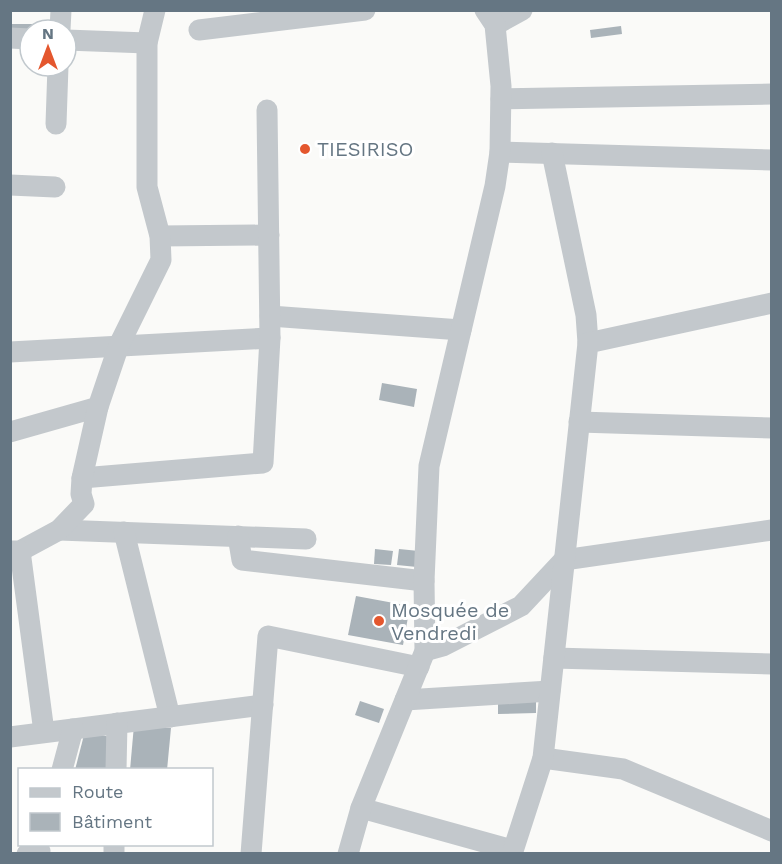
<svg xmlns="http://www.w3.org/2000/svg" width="782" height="864" font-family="'Work Sans',sans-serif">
  <rect width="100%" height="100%" fill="#fafaf8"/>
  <g fill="#aab3b9">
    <rect x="10" y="24" width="25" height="6"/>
    <polygon points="621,26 622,34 591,38 590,30"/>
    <polygon points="382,383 417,389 414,407 379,400"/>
    <polygon points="375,549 393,551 391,565 374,564"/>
    <polygon points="399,549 419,551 417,567 397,565"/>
    <polygon points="356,596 410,606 403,645 348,635"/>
    <polygon points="360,701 384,709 379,723 355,715"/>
    <polygon points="536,701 536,713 498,714 498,702"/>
    <polygon points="134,725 171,728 167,770 130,770"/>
    <polygon points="85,731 114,738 106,770 75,770"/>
  </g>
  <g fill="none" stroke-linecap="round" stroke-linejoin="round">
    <g stroke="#c3c8cc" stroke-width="21">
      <polyline points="495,25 522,10"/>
      <polyline points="60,30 61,10"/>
      <polyline points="199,30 365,10"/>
      <polyline points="10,38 30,39"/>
      <polyline points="66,40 147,43"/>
      <polyline points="501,99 772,94"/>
      <polyline points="56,124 58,66"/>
      <polyline points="500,152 772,160"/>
      <polyline points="552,153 586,315 588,343"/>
      <polyline points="10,185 55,187"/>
      <polyline points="160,236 269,235"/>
      <polyline points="270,316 461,330"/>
      <polyline points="10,352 270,338"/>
      <polyline points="579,422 772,428"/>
      <polyline points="10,432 98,407"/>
      <polyline points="82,478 263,463 270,338 267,110"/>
      <polyline points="59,530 306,539"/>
      <polyline points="124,532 170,717"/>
      <polyline points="238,536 242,560 424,581"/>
      <polyline points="10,551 20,551 59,530 84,504 81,494 82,478 98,407 119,345 161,260 160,236 147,187 147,43 155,10"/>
      <polyline points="20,551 44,732"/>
      <polyline points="425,651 443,646 521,606 564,560 772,530"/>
      <polyline points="554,658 772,664"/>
      <polyline points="405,700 550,691"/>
      <polyline points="10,737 263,705"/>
      <polyline points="543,758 623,769 772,831"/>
      <polyline points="62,770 73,729"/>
      <polyline points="116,770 117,723"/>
      <polyline points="361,808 512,850"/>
      <polyline points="27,854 40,851"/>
      <polyline points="114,854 114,844"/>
      <polyline points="251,854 268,636 419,667"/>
      <polyline points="348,854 361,808 425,651 424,581 429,466 495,186 500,152 501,86 495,25 485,10"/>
      <polyline points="512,854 543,758 588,343 772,303"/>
    </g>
  </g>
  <g fill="#e4572e" stroke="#fff" stroke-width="2">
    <circle cx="305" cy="149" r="6"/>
    <circle cx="379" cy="621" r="6"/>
  </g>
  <g text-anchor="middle" stroke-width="6" stroke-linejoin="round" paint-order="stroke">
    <g font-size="20" fill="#657683" stroke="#fff" text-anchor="start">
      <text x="317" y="156">TIESIRISO</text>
      <text x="391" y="617">Mosquée de<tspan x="391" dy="23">Vendredi</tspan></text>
    </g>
  </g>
  <rect width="782" height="864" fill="none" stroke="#657683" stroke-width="24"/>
  <rect x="18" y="768" width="195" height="78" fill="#ffffff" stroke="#c1c8cd" stroke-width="1.5"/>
  <rect x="30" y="788" width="30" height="9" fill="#c3c8cc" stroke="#c1c8cd" stroke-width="1.5"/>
  <text x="72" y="798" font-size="18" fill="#657683">Route</text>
  <rect x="30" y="813" width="30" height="18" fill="#aab3b9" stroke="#c1c8cd" stroke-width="1.5"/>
  <text x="72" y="828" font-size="18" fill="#657683">Bâtiment</text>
  <g transform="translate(48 48)"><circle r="28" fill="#ffffff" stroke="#c1c8cd" stroke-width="1.5"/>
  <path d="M0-4.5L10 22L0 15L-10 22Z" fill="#e4572e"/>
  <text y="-9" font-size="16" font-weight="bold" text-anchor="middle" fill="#657683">N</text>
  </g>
</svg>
